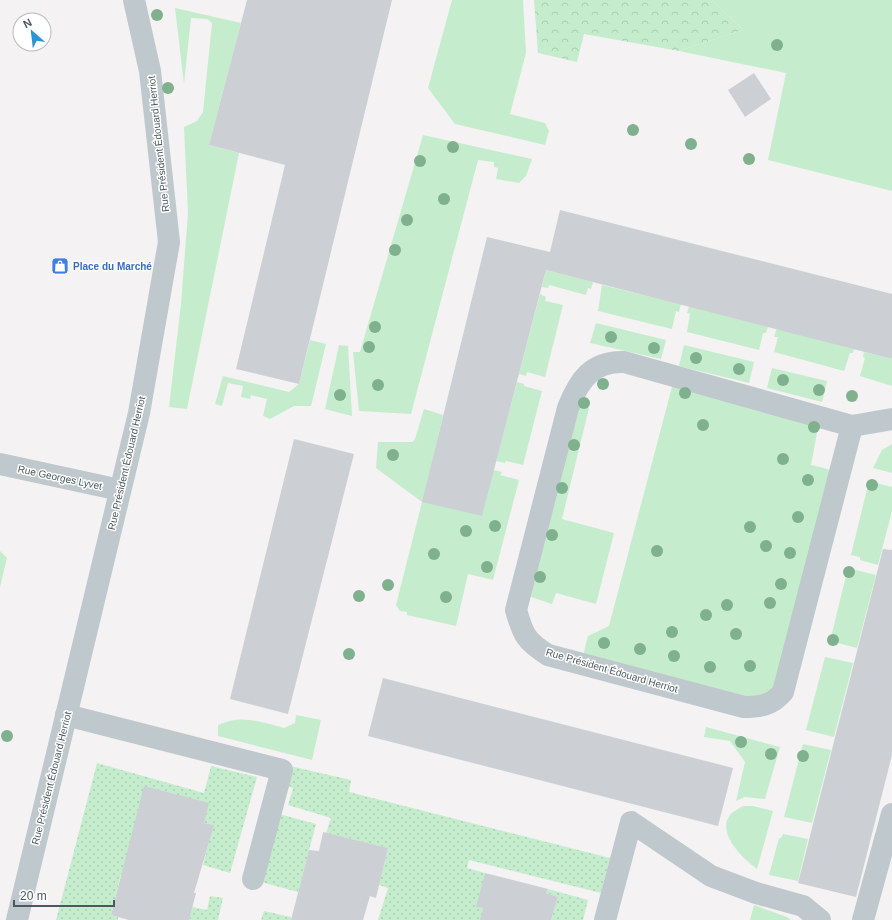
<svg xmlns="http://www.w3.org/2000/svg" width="892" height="920" font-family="Helvetica,sans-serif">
  <defs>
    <pattern id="forest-crowns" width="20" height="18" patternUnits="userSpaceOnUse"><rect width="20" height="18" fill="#c5edcd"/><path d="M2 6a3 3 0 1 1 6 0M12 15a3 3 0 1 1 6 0" fill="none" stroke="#abcdb2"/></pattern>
    <pattern id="park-dots" width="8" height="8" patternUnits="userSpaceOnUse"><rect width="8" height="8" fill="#c5edcd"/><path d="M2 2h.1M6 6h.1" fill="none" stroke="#abcdb2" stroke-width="1.8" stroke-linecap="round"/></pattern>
  </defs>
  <rect width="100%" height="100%" fill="#f4f2f2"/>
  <g fill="#c5edcd">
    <polygon points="452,0 523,0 526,53 510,114 545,123 549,131 545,145 455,124 428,88"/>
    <polygon points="712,0 892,0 892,191 768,160 786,73 679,51 743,30"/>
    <polygon points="175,8 241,23 209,145 239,153 187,409 169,407 181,304 188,213 184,127 197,121 203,112 212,23 207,19 191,18 184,84"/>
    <polygon points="423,135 532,159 526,176 519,183 496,179 498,168 494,167 494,162 478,160 411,414 359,411 353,352 360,352"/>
    <polygon points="546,270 593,282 591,289 588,288 586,295 549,285 548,288 542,287"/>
    <polygon points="602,285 681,304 679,312 676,311 672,329 598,311"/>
    <polygon points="540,294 546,297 545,301 563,305 545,377 527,372 526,376 519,374"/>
    <polygon points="689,306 768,326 766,333 763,333 759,350 687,332 690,314 687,313"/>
    <polygon points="596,323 666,340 661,359 590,343"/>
    <polygon points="777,328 854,349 853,353 850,353 844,371 774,352 778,337 774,337"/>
    <polygon points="310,340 326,344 311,406 294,406 270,419 263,416 267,399 251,395 250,399 241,397 243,386 228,383 222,406 215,404 223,376 289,392 299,384"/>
    <polygon points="339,345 348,346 352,416 325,409"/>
    <polygon points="684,345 754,362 749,383 679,366"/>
    <polygon points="864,352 892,359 892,386 860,376 865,358 863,357"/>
    <polygon points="772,368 827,381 822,402 767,388"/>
    <polygon points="517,382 524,384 524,386 542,391 523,465 506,461 505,463 496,461"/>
    <path d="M673,383L819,422L811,465L816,466L811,485L816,466L831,470L775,686C766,696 755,696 743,697L583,656L588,636L609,626Z"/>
    <polygon points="578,406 589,408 562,519 614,533 596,604 556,593 552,604 531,597 533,580"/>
    <polygon points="424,409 443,415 423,502 494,470 502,472 500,475 519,480 493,580 468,574 456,626 407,615 407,612 400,611 396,605 422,502 376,468 378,442 412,442 415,439"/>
    <polygon points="892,444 892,473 873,468 882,450"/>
    <polygon points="869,481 892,487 892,511 878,565 860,560 860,557 851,555"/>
    <polygon points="0,551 7,558 0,587"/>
    <polygon points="848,568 876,575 857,648 830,641"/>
    <polygon points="825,657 853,663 834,737 806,730"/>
    <path d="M296,715L321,720L312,760L218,736V725C242,714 260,722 284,728L295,723Z"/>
    <polygon points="706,727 780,747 765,799 745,797 736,801 745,762 730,741 704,737"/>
    <polygon points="803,744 831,750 812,823 784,817"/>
    <path d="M743,806H753L773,811L757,869C744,859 716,834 730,815C733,811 739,809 743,806Z"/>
    <polygon points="783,834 808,839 798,881 769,875 779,838 781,838"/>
    <polygon points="754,905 787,917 791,920 750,920"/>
  </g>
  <polygon fill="url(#forest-crowns)" points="534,0 712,0 743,30 679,51 584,34 577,62 538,53"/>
  <g fill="url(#park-dots)">
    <polygon points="97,763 204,793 211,766 257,777 230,873 203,865 213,825 204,823 128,876 121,874 111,915 118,917 118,920 56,920"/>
    <polygon points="290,766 351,780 349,792 610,858 601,893 469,860 467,868 485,873 477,907 483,908 481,920 378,920 388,888 379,885 388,848 326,833 331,818 288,805 293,788 283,784"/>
    <polygon points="279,814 316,824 298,892 261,882"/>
    <polygon points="548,889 588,900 583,920 551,920 558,897 546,893"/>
    <polygon points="210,896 223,898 218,920 189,920 192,907 207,910"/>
    <polygon points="264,911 291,917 291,920 261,920"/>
  </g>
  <g fill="#ccd0d4">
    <polygon points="247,0 392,0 299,384 236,369 285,165 209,145"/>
    <polygon points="754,73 771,99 745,117 728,90"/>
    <polygon points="560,210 892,294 892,359 546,270 482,516 422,502 487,237 550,252"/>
    <polygon points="294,439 354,454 288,714 230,699"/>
    <polygon points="883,549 892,550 892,755 856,897 798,883"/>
    <polygon points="383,678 733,768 718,826 368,736"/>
    <polygon points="144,786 209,803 204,823 214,825 194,893 196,893 189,920 129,920 111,915"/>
    <polygon points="323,832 388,848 376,898 370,896 363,920 291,920 309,850 319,851"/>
    <polygon points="485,873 548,889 546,893 558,897 551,920 480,920 483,908 476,907"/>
  </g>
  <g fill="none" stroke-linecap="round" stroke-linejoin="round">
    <g stroke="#bfc8cd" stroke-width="22">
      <path d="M852,426L783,692C772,705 761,707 744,707L548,655C526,641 523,635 516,610L568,408C579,380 592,361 624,362L852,426L892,419"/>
      <polyline points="0,464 120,490"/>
      <polyline points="66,715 282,770 253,879"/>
      <polyline points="17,920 139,413 169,242 150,71 134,0"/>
      <polyline points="605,920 631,822 711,876 756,893 803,906 820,920"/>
      <polyline points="863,920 892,814"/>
    </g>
  </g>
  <g fill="#7fb18e">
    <circle cx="157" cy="15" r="6"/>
    <circle cx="777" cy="45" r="6"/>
    <circle cx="168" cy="88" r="6"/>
    <circle cx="633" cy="130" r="6"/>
    <circle cx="691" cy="144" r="6"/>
    <circle cx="453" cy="147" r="6"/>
    <circle cx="749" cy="159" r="6"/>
    <circle cx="420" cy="161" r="6"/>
    <circle cx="444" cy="199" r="6"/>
    <circle cx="407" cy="220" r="6"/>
    <circle cx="395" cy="250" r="6"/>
    <circle cx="375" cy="327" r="6"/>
    <circle cx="611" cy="337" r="6"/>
    <circle cx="369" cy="347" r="6"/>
    <circle cx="654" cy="348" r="6"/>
    <circle cx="696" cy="358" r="6"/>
    <circle cx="739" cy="369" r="6"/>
    <circle cx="783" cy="380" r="6"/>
    <circle cx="603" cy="384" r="6"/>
    <circle cx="378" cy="385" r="6"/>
    <circle cx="819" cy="390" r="6"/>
    <circle cx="685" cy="393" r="6"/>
    <circle cx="340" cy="395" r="6"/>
    <circle cx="852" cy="396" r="6"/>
    <circle cx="584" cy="403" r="6"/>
    <circle cx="703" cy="425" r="6"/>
    <circle cx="814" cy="427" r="6"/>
    <circle cx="574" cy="445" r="6"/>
    <circle cx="393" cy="455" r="6"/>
    <circle cx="783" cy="459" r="6"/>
    <circle cx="808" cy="480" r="6"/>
    <circle cx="872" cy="485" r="6"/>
    <circle cx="562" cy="488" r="6"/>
    <circle cx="798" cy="517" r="6"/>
    <circle cx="495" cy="526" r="6"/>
    <circle cx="750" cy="527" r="6"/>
    <circle cx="466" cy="531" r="6"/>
    <circle cx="552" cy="535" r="6"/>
    <circle cx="766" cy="546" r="6"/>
    <circle cx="657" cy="551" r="6"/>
    <circle cx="790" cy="553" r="6"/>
    <circle cx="434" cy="554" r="6"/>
    <circle cx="487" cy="567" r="6"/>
    <circle cx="849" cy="572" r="6"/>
    <circle cx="540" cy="577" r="6"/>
    <circle cx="781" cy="584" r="6"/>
    <circle cx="388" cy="585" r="6"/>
    <circle cx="359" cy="596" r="6"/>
    <circle cx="446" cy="597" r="6"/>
    <circle cx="770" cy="603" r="6"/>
    <circle cx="727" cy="605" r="6"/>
    <circle cx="706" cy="615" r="6"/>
    <circle cx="672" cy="632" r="6"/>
    <circle cx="736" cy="634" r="6"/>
    <circle cx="833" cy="640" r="6"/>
    <circle cx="604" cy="643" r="6"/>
    <circle cx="640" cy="649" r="6"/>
    <circle cx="349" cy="654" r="6"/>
    <circle cx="674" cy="656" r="6"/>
    <circle cx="750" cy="666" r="6"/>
    <circle cx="710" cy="667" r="6"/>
    <circle cx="7" cy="736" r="6"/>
    <circle cx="741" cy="742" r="6"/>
    <circle cx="771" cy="754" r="6"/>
    <circle cx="803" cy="756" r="6"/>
  </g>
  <defs>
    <g id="shop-square" transform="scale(0.9)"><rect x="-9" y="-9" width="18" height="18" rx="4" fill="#3f7fe0" stroke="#fff"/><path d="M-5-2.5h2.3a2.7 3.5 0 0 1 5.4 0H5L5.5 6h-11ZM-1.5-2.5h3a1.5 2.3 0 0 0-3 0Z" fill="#fff"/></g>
  </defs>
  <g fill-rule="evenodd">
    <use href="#shop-square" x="60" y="266"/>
  </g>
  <g text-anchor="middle" stroke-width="3" stroke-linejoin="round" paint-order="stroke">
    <g font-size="10" fill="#4b585e" stroke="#fff">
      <text transform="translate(158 144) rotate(-96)" y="4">Rue Président Édouard Herriot</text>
      <text transform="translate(126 463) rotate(-77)" y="4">Rue Président Édouard Herriot</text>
      <text transform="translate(60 477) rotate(12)" y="4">Rue Georges Lyvet</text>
      <text transform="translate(612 670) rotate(16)" y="4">Rue Président Édouard Herriot</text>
      <text transform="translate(51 778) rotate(-76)" y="4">Rue Président Édouard Herriot</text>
    </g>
    <g font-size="10" font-weight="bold" fill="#366cbe" stroke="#fff" text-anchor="start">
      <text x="73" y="270">Place du Marché</text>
    </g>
  </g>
  <g transform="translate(32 32) rotate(332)"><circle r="19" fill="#ffffff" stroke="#b7bcbf"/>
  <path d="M0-3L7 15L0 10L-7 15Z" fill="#2995d6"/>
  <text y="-6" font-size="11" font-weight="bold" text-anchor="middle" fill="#4b585e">N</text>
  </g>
  <path d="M14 900v6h100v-6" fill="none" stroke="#4b585e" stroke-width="2"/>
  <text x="20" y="900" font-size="12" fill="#4b585e" stroke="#ffffff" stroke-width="3" paint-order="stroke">20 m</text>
</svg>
